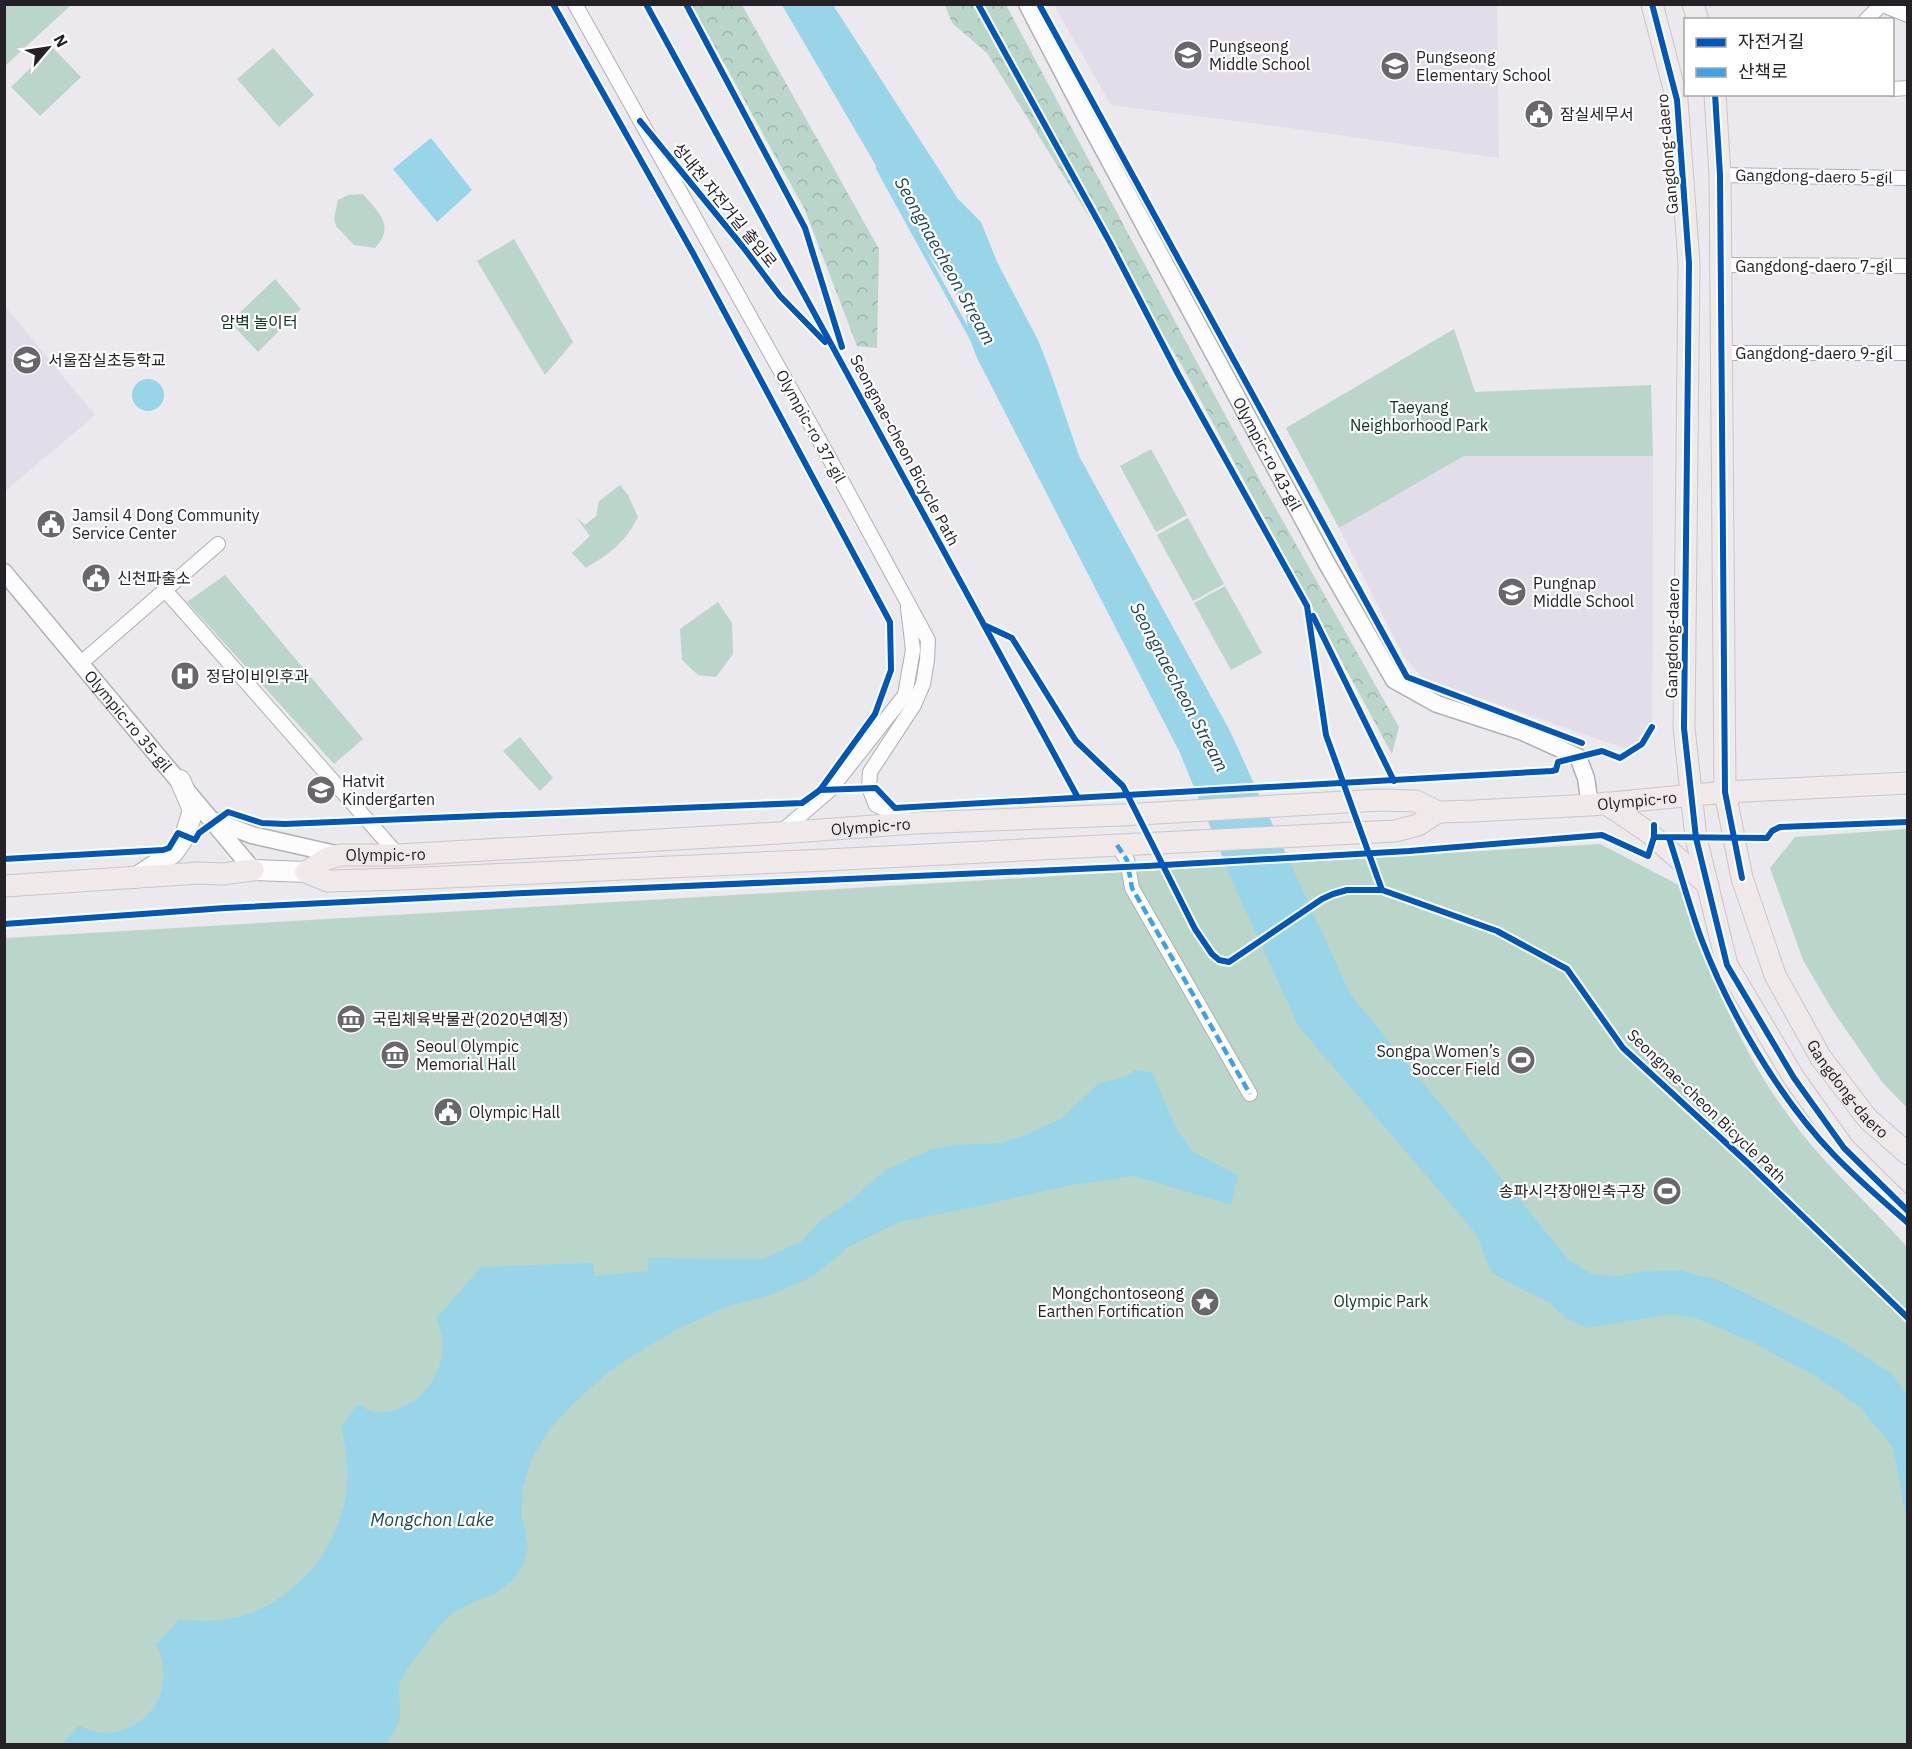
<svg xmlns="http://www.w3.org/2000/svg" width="1912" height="1749" font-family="'IBM Plex Sans','Noto Sans KR',sans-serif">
  <defs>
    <pattern id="forest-crowns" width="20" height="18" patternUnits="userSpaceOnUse" patternTransform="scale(1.5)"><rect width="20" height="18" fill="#bad5c9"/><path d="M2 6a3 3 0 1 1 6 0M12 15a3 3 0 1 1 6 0" fill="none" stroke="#a0b7ac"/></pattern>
  </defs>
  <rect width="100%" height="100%" fill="#ebe8ee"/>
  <g fill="#e3dce9">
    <polygon points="1054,5 1497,5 1499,158 1290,128 1111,105"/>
    <polygon points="4,305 95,415 5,491 4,491"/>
    <polygon points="1464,456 1653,456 1652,727 1644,738 1626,749 1423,678 1404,657 1339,528"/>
  </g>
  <g fill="url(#forest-crowns)">
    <polygon points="692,5 742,5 879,249 877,348 857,346 805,210"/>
    <polygon points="945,5 1006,5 1262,484 1399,727 1392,754 1181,364 987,53 952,23"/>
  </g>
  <g fill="#bad5c9">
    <polygon points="5,4 71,4 71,5 5,66"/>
    <polygon points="52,47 81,77 40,116 11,87"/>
    <polygon points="273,48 314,95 279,127 237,79"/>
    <path d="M363,194C378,212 396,226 375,248L354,245L336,226L334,218L338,200L348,195Z"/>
    <polygon points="514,239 573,342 545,375 477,261"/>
    <polygon points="275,279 301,309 258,352 230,322"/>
    <polygon points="1454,329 1475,392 1651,385 1653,456 1464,456 1339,528 1286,428"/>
    <polygon points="1151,449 1187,515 1156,532 1120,466"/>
    <path d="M620,485L628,495L638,517C624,544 610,553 586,568L572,553L590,536L576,517L585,525L596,516L599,501Z"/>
    <polygon points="1188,518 1224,584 1193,601 1157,535"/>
    <polygon points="225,575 363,739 334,764 187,602"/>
    <polygon points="1225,586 1262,653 1231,670 1194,603"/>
    <polygon points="718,602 732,623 733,654 716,677 698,675 682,660 680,629"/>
    <polygon points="520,737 553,778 540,791 503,751"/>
    <polygon points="1907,829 1908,829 1907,1108 1882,1082 1833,1011 1803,960 1770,868 1795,837"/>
    <path d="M1600,844L1679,885C1708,972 1742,1057 1799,1130C1832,1172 1872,1207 1907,1247V1744H5V938Z"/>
  </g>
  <g fill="#98d5e8">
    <polygon points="782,5 833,5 958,199 981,222 997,262 1038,340 1049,368 1079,456 1230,731 1350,994 1568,1259 1591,1274 1616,1276 1647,1271 1678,1270 1718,1280 1838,1339 1892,1374 1907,1394 1907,1522 1893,1447 1860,1407 1817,1377 1754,1343 1696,1318 1670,1314 1587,1328 1565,1318 1549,1302 1523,1290 1491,1272 1477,1235 1299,1027 1236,890 1180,753 977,358 969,337 965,307 923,246"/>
    <polygon points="431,138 472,190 437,222 393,169"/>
    <circle cx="148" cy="395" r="16"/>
    <path d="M1136,1070L1152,1073L1176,1128L1192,1151L1238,1175L1231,1205L1134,1176L1071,1185L970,1208L899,1222L850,1246L812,1277L771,1295L728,1306L678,1329L645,1348L607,1373L575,1402L550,1429L532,1458L523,1487L521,1512L528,1546L523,1565L513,1580L495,1594L475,1601L455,1612L442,1623L405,1672L399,1685L400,1719L387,1744H62L79,1726C87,1729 94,1732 102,1733C113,1734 124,1730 134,1725C164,1708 171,1674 156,1644L179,1620C200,1621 218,1622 239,1617C296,1602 342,1545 347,1486C349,1466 346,1447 341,1427L358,1405C363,1407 369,1411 375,1412C412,1415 443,1381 443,1345C443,1336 438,1326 437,1318L481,1267L593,1263L594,1276L648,1271V1258L763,1259L801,1242L820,1221L849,1202L884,1171L932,1149L955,1145L1001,1143L1030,1133L1061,1119L1099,1083L1122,1078Z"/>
  </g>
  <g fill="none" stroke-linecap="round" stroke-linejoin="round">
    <polyline stroke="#98d5e8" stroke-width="4.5" points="878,168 971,337"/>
    <g stroke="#b1afb4" stroke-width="16">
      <g id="minor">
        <polyline points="575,4 827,454 928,640 927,660 923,684 914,705 870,772 869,788 876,805 913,821"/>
        <polyline points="1880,4 1908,15"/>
        <polyline points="1866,20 1881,5"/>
        <polyline points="1892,89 1908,88"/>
        <polyline points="1720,175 1908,178"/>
        <polyline points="1721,265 1908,266"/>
        <polyline points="1721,353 1908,353"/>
        <polyline points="165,590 398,855"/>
        <polyline points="81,663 218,544"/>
        <polyline points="780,833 830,790 905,695 913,650 908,608"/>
        <polyline points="1117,845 1127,860 1132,888 1250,1094"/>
      </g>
    </g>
    <g stroke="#b1afb4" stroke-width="19">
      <g id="tertiary">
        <path id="s1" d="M1027,4L1087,119L1326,562L1394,680L1437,704L1523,732L1578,757L1586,778L1590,805"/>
        <path id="s2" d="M4,572L253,870"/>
        <polyline points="215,821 252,835 340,855"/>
      </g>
    </g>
    <g stroke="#b1afb4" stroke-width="22">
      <g id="secondary">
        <polyline points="253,870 306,872"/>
        <polyline points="135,878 173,853 185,836 193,810 180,780"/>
      </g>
    </g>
    <g stroke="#c8c7c9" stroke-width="23">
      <g id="primary">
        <polyline points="1652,4 1677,100 1689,263 1684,728 1696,838 1727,965 1794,1078 1844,1148 1908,1211"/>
        <polyline points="1693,4 1698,20"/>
        <path id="s3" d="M1715,94L1720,175L1725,792L1742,878L1775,975L1821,1058L1868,1119L1908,1154"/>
        <polyline points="1605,803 1648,832 1708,885"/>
        <path id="s4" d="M306,872L326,859L341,855H398L779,833L915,823L1122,815L1379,800L1416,801L1438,812L1474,811L1590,805L1725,792L1908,783"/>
        <polyline points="306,872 328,881 401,879 826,860 1395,831 1418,825 1438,812"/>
        <polyline points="4,886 199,873 222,874 253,870"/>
      </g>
    </g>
    <use href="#minor" stroke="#fcfcfc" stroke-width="14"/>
    <use href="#tertiary" stroke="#fcfcfc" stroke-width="16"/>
    <use href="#secondary" stroke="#fcfcfc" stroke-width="20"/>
    <use href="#primary" stroke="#efe9ea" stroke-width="21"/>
    <polyline stroke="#3ea2eb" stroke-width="4.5" stroke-dasharray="9 4.5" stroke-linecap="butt" points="1117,845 1127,860 1132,888 1250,1094"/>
    <g stroke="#fff" stroke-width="10">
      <g id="cycleway">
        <polyline points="646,4 984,625 1012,638 1076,741 1123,786 1195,929 1212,954 1219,960 1229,962 1322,899 1333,894 1347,890 1382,890 1497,931 1567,969 1623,1048 1750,1165 1908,1318"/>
        <polyline points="686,4 805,228 842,347"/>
        <polyline points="978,4 1109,241 1178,374 1307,606 1326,735 1382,890"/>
        <polyline points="1039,4 1407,677 1582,743"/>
        <polyline points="1652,4 1677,100 1689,263 1684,728 1696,838 1727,965 1794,1078 1844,1148 1908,1211"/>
        <polyline points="1715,94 1720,175 1725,792 1742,878"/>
        <polyline points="640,121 743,247 780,296 825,342"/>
        <polyline points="1313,616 1394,781"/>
        <polyline points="984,625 1077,796"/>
        <path d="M820,790L876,788L895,808C1114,794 1333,785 1552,771L1556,770L1558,762L1602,751L1620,758L1642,744L1652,727"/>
        <polyline points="1654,825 1654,837 1767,838 1772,831 1780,827 1908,822"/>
        <path d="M1669,838C1680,871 1689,905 1701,938C1729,1012 1779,1098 1834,1155C1857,1179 1883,1201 1908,1223"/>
        <polyline points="4,859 163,850 169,848 178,833 195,840 199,833 228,812 262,823 285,824 802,803 820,790 875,714 891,670 890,622 694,255 553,4"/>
        <polyline points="4,924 225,908 525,893 1147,866 1409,851 1602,835 1648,856 1654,837"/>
      </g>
    </g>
    <use href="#cycleway" stroke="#0057b8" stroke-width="6"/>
  </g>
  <defs>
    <g id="school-disc" transform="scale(1.5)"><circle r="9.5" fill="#6a676c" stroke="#fff"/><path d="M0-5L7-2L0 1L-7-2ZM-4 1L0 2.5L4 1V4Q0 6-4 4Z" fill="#fff"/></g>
    <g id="civic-disc" transform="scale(1.5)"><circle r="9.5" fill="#6a676c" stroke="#fff"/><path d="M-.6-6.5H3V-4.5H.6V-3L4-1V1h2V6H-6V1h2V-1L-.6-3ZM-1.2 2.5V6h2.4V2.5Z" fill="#fff"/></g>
    <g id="hospital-disc" transform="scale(1.5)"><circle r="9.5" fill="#6a676c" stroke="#fff"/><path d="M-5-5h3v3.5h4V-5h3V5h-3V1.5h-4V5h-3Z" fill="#fff"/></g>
    <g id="museum-disc" transform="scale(1.5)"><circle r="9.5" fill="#6a676c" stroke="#fff"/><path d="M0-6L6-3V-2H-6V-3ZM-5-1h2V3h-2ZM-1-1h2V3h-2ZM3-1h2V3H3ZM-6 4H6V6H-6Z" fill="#fff"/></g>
    <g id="stadium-disc" transform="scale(1.5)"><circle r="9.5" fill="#6a676c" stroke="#fff"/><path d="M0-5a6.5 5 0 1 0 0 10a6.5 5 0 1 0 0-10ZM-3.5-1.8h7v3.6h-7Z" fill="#fff"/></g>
    <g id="sight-disc" transform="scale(1.5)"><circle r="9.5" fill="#6a676c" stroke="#fff"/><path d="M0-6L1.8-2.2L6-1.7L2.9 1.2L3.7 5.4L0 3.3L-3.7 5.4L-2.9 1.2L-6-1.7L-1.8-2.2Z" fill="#fff"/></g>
  </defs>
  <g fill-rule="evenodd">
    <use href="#school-disc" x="1188" y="55"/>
    <use href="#school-disc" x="1395" y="66"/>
    <use href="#civic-disc" x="1539" y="114"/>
    <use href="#school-disc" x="27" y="360"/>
    <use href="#civic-disc" x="51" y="524"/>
    <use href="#civic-disc" x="96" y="578"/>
    <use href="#school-disc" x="1512" y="592"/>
    <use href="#hospital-disc" x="185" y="676"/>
    <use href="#school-disc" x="321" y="790"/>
    <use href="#museum-disc" x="351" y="1019"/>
    <use href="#museum-disc" x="395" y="1055"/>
    <use href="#stadium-disc" x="1521" y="1060"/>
    <use href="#civic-disc" x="448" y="1112"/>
    <use href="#stadium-disc" x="1667" y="1191"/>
    <use href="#sight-disc" x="1205" y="1302"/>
  </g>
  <g text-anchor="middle" stroke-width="4.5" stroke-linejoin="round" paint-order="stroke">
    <g font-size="16" fill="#242226" stroke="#fff" text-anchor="start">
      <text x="1209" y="52">Pungseong<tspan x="1209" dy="18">Middle School</tspan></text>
      <text x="1416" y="63">Pungseong<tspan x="1416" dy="18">Elementary School</tspan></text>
      <text x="1560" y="120">잠실세무서</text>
      <text x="48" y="366">서울잠실초등학교</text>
      <text x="72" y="521">Jamsil 4 Dong Community<tspan x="72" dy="18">Service Center</tspan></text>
      <text x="117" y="584">신천파출소</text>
      <text x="1533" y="589">Pungnap<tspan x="1533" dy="18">Middle School</tspan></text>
      <text x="206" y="682">정담이비인후과</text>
      <text x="342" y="787">Hatvit<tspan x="342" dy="18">Kindergarten</tspan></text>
      <text x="372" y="1025">국립체육박물관(2020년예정)</text>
      <text x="416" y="1052">Seoul Olympic<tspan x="416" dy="18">Memorial Hall</tspan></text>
      <text x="1500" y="1057" text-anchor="end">Songpa Women’s<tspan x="1500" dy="18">Soccer Field</tspan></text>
      <text x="469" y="1118">Olympic Hall</text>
      <text x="1646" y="1197" text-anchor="end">송파시각장애인축구장</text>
      <text x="1184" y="1299" text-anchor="end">Mongchontoseong<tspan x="1184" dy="18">Earthen Fortification</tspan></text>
    </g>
    <g font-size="16" fill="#242226" stroke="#fff">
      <text transform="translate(1667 154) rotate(-95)" y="6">Gangdong-daero</text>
      <text transform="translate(1814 176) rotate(1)" y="6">Gangdong-daero 5-gil</text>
      <text transform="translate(725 205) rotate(51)" y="6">성내천 자전거길 출입로</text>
      <text x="1814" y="272">Gangdong-daero 7-gil</text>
      <text x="1814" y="359">Gangdong-daero 9-gil</text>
      <text transform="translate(811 426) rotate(61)" y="6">Olympic-ro 37-gil</text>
      <text transform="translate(905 450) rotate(62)" y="6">Seongnae-cheon Bicycle Path</text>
      <text dy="6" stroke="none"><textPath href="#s1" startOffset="510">Olympic-ro 43-gil</textPath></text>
      <text transform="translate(1672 638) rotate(-89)" y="6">Gangdong-daero</text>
      <text dy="6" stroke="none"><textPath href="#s2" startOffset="194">Olympic-ro 35-gil</textPath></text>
      <text dy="6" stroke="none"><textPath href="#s4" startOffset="1340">Olympic-ro</textPath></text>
      <text dy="6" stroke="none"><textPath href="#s4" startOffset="570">Olympic-ro</textPath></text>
      <text dy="6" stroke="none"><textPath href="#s4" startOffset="84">Olympic-ro</textPath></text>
      <text dy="6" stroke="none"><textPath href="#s3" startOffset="1024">Gangdong-daero</textPath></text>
      <text transform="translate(1707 1106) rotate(44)" y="6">Seongnae-cheon Bicycle Path</text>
    </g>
    <g font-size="16" fill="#0e3021" stroke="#fff">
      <text x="259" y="328">암벽 놀이터</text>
      <text x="1419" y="413">Taeyang<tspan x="1419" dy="18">Neighborhood Park</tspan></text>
      <text x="1381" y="1307">Olympic Park</text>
    </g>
    <g font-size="18" font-style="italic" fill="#1f4853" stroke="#fff">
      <text transform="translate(945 261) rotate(61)" y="6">Seongnaecheon Stream</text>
      <text transform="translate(1179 687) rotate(62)" y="6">Seongnaecheon Stream</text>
      <text x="432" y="1526">Mongchon Lake</text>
    </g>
  </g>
  <rect width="1912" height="1749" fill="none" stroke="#242226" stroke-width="12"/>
  <rect x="1684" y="18" width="210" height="78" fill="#ffffff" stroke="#a7a7a8" stroke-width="1.5"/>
  <rect x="1696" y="38" width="30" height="9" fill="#0057b8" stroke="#a7a7a8" stroke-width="1.5"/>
  <text x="1738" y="48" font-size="18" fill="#242226">자전거길</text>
  <rect x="1696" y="68" width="30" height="9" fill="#3ea2eb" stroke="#a7a7a8" stroke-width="1.5"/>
  <text x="1738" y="78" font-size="18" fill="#242226">산책로</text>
  <g transform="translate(48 48) rotate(61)" stroke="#ffffff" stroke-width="4.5" paint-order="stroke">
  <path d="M0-4.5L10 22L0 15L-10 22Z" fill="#242226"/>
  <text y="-9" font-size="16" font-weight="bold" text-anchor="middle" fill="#242226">N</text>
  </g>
</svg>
